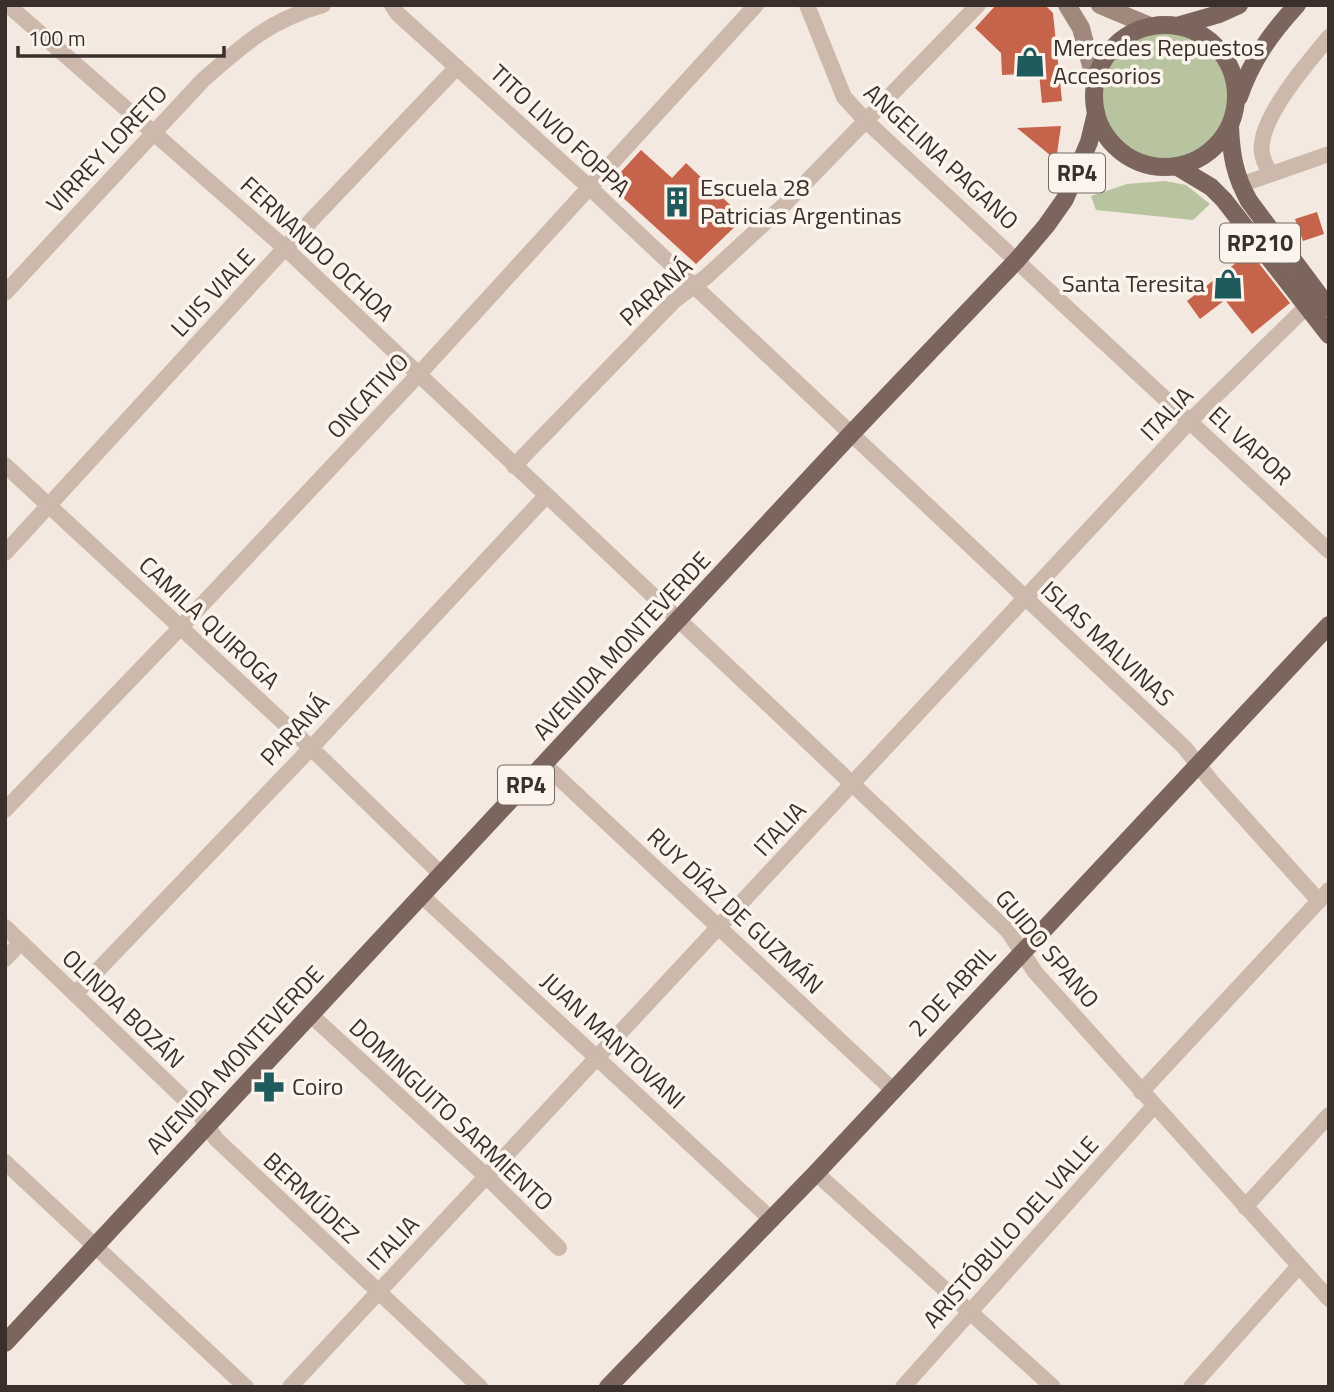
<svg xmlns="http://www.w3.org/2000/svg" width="1334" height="1392" font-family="'Titillium Web',sans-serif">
  <rect width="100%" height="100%" fill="#f3e9e0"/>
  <g fill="#b8c39f">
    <circle cx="1164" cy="97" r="65"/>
    <polygon points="1165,181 1186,185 1210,204 1193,220 1096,210 1091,196 1127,184"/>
  </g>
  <g fill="#c6634b">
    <polygon points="996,5 1045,5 1053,13 1062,101 1042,103 1039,73 1002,75 1001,53 975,28"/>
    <polygon points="1061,126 1056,160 1017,128"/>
    <polygon points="641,150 672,178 686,163 744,218 696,264 609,185"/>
    <polygon points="1317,212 1324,234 1303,241 1295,219"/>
    <polygon points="1250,252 1290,303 1252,334 1225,300 1200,319 1187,301"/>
  </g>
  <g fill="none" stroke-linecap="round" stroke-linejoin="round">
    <g stroke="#ccb9ab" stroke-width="16">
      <polyline points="8,5 285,248 1008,931 1035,972 1329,1299"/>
      <polyline points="392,5 398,14 589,187 1184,747 1211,781 1319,901"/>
      <polyline points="807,5 844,97 865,120 1329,551"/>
      <path d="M1271,174C1265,164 1260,155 1262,143C1266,111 1308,62 1329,37"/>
      <polyline points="1240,185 1329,154"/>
      <path d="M5,293L203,80C244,44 270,20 323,5"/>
      <polyline points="5,465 311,748 442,875"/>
      <polyline points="514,466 675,300 706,277 781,208 978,5"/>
      <polyline points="5,553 285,248 457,67"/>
      <polyline points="545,765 894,1091"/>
      <polyline points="5,810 180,628 418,375 756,5"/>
      <polyline points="422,896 772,1220"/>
      <polyline points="5,927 198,1112 216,1139 480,1387"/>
      <polyline points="5,959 21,942"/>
      <polyline points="75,994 311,748 546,496"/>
      <polyline points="312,1016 486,1176 559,1248"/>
      <polyline points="1141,1092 1329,890"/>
      <polyline points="5,1162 246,1387"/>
      <polyline points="816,1173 1053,1387"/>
      <polyline points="1245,1207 1329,1115"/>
      <polyline points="290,1387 1190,421 1307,306"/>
      <polyline points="903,1387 1154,1106"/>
      <polyline points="1191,1387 1299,1266"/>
    </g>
    <g stroke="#a0887c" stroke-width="18">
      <polyline points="1067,5 1081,28 1095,81"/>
      <polyline points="1100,5 1150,26"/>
    </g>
    <g stroke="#7c655c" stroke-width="18">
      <circle cx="1165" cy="96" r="71"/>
      <polyline points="1177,26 1219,14 1239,5"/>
      <path d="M1239,97C1251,61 1271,33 1297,5"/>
      <path d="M1230,126C1231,155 1235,176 1249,201L1329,308"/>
      <polyline points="1176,166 1211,187 1224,200 1329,335"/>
      <polyline points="5,1343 850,435 1017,260 1046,226 1065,199 1089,142 1096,113"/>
      <polyline points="608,1387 816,1173 1329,625"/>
    </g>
  </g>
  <defs>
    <g id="shop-bare" transform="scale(2.415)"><path d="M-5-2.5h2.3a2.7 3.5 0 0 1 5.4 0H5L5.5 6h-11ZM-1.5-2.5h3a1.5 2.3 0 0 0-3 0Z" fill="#1f5b5c" stroke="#fbf4ed" stroke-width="2.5" paint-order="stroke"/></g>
    <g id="building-bare" transform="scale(2.415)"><path d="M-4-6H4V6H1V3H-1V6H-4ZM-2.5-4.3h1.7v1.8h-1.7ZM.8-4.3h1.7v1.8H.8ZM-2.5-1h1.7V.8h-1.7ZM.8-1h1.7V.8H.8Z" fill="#1f5b5c" stroke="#fbf4ed" stroke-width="2.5" paint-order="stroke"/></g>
    <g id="pharmacy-bare" transform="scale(2.415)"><path d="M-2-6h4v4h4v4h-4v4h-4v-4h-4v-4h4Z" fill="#1f5b5c" stroke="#fbf4ed" stroke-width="2.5" paint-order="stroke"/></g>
  </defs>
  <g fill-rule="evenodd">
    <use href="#shop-bare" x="1030" y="62"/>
    <use href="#building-bare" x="677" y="202"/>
    <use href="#shop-bare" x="1228" y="284"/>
    <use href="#pharmacy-bare" x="269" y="1087"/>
  </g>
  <g text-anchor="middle" stroke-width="7" stroke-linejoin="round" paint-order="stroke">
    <g fill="#fbf4ed" stroke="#746a64" stroke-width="2">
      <rect x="1049" y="153.5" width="56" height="39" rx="5"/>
      <rect x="1220" y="223.5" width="80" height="39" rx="5"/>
      <rect x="498" y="765.5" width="56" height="39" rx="5"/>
    </g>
    <g font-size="23" font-weight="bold" fill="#3a2f2a">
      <text x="1077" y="181">RP4</text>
      <text x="1260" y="251">RP210</text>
      <text x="526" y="793">RP4</text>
    </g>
    <g font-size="24" fill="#3a2f2a" stroke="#fbf4ed" text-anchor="start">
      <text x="1053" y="56">Mercedes Repuestos<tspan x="1053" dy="28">Accesorios</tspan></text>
      <text x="700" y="196">Escuela 28<tspan x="700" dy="28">Patricias Argentinas</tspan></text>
      <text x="1205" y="292" text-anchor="end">Santa Teresita</text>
      <text x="292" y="1095">Coiro</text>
    </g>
    <g font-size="24" fill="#3a2f2a" stroke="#fbf4ed">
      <text transform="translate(560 131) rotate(43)" y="8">TITO LIVIO FOPPA</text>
      <text transform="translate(107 149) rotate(-47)" y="8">VIRREY LORETO</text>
      <text transform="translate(941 157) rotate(43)" y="8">ANGELINA PAGANO</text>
      <text transform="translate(317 249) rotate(43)" y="8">FERNANDO OCHOA</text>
      <text transform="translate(656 292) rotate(-42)" y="8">PARANÁ</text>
      <text transform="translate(213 293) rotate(-47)" y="8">LUIS VIALE</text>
      <text transform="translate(368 396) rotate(-47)" y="8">ONCATIVO</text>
      <text transform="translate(1167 414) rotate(-46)" y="8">ITALIA</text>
      <text transform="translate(1250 446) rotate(43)" y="8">EL VAPOR</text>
      <text transform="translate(209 623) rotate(43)" y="8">CAMILA QUIROGA</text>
      <text transform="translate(1107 644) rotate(43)" y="8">ISLAS MALVINAS</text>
      <text transform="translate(622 646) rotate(-47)" y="8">AVENIDA MONTEVERDE</text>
      <text transform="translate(295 730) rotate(-47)" y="8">PARANÁ</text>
      <text transform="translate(780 829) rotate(-47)" y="8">ITALIA</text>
      <text transform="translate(735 911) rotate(43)" y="8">RUY DÍAZ DE GUZMÁN</text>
      <text transform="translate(1047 949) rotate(50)" y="8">GUIDO SPANO</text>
      <text transform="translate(952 991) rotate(-47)" y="8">2 DE ABRIL</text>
      <text transform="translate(123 1009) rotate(44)" y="8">OLINDA BOZÁN</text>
      <text transform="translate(613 1041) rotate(43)" y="8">JUAN MANTOVANI</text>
      <text transform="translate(235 1060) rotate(-47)" y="8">AVENIDA MONTEVERDE</text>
      <text transform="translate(451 1115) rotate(43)" y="8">DOMINGUITO SARMIENTO</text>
      <text transform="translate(311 1198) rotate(43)" y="8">BERMÚDEZ</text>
      <text transform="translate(1011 1232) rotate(-48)" y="8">ARISTÓBULO DEL VALLE</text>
      <text transform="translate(393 1243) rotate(-47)" y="8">ITALIA</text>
    </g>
  </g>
  <rect width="1334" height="1392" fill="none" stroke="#3a2f2a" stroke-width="14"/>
  <path d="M18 46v10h206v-10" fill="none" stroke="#3a2f2a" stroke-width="3.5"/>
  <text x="28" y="46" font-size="21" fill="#3a2f2a" stroke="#fbf4ed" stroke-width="5" paint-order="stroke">100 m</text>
</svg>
